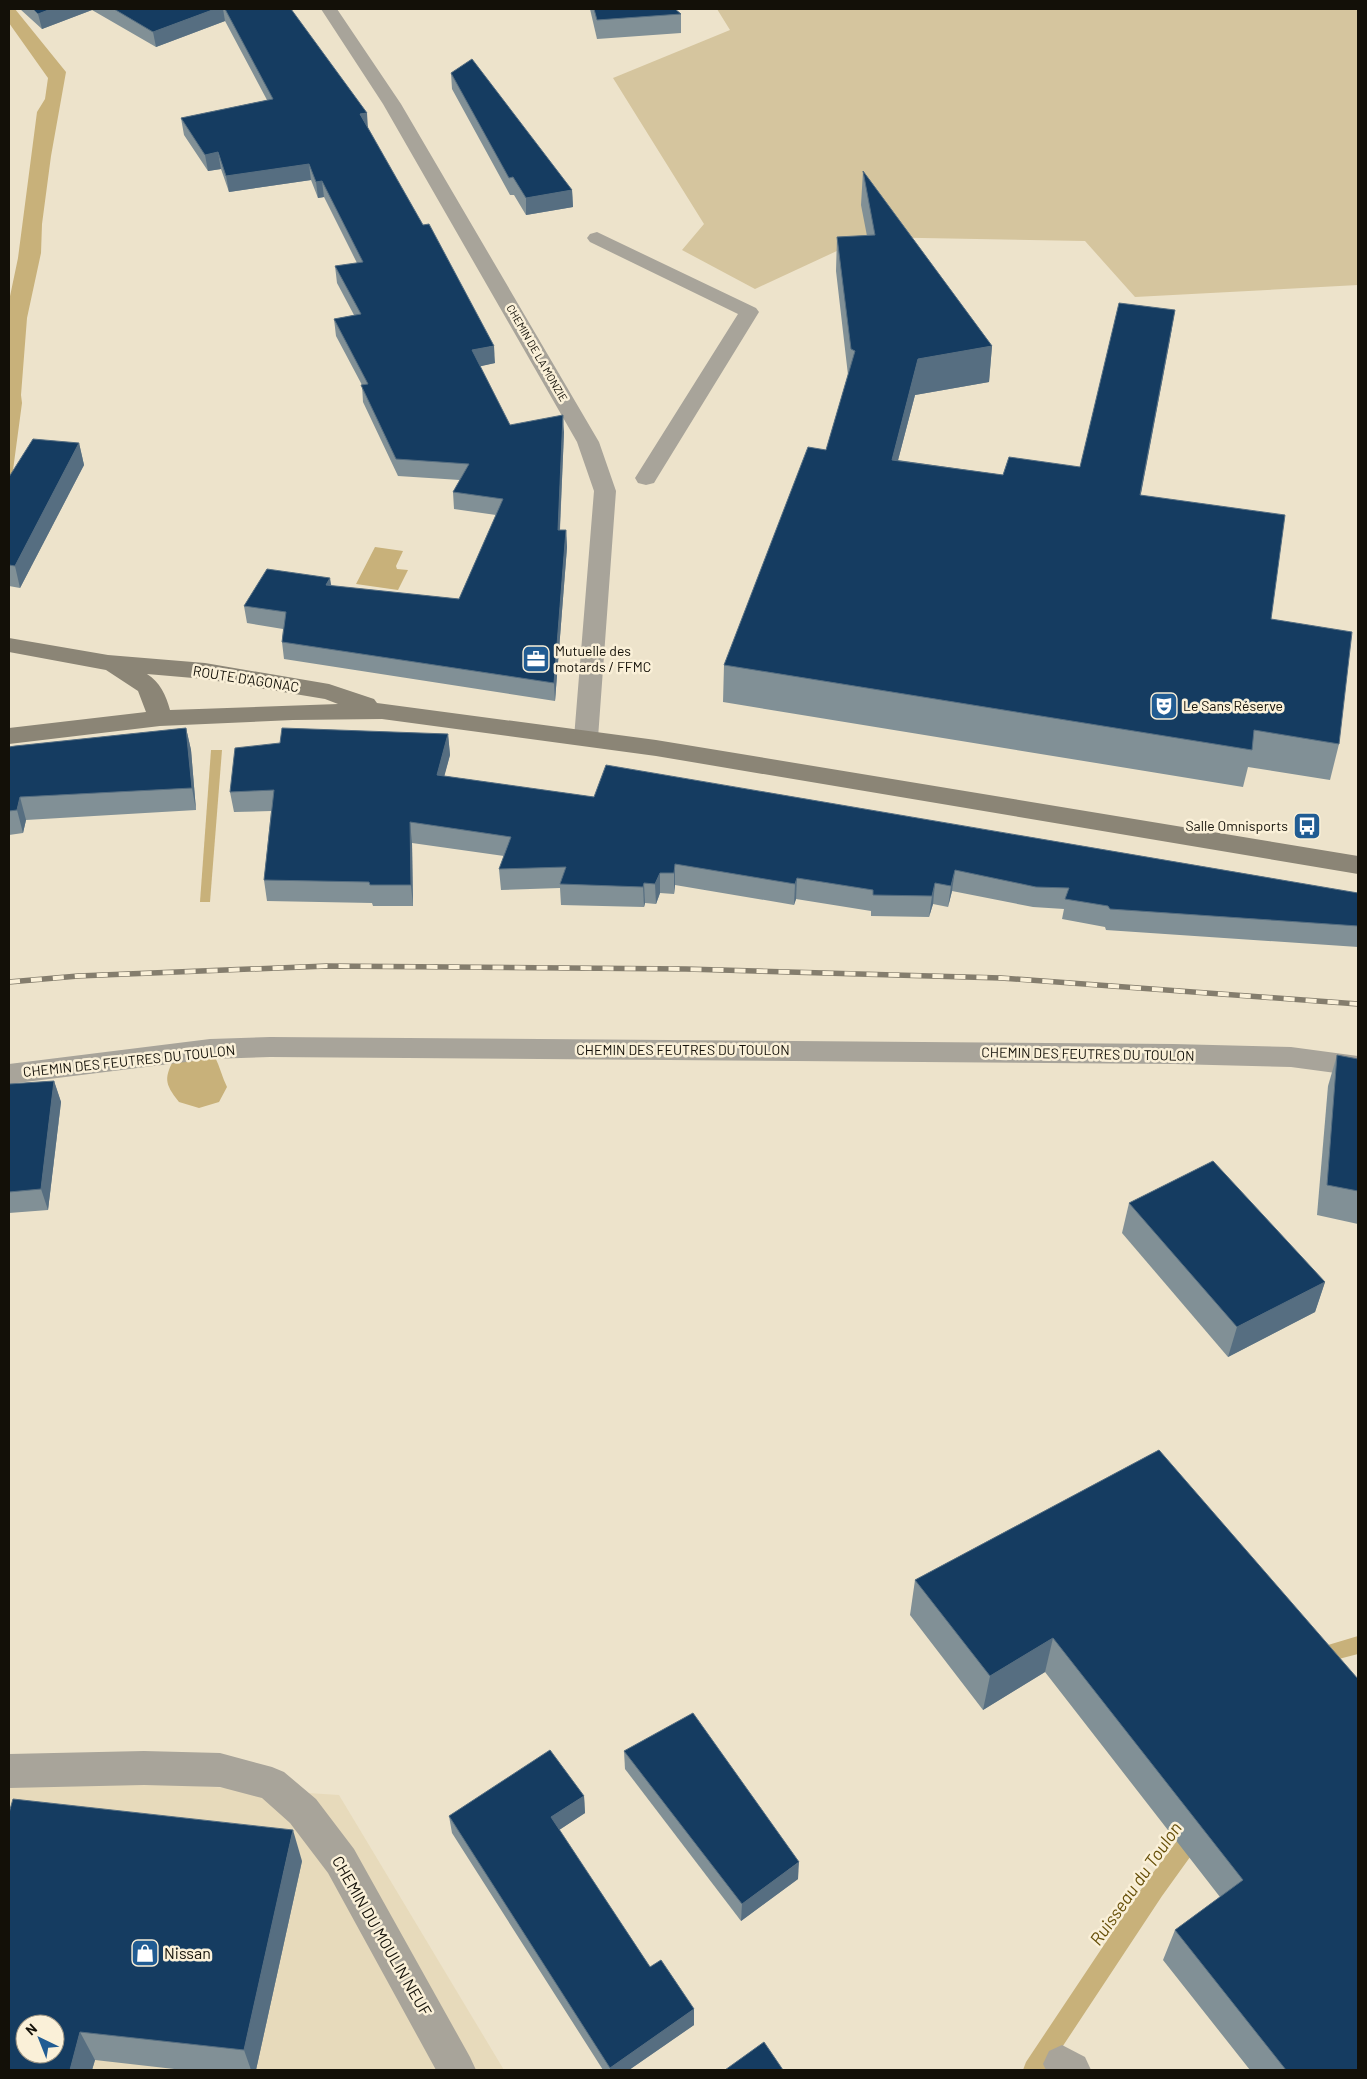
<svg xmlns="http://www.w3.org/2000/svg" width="1367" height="2079" font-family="Barlow,sans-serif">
  <rect width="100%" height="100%" fill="#ede3cb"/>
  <path fill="#e7dabb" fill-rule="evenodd" d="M9,1774L339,1795L504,2070H9ZM25,2024H55V2054H25Z"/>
  <polygon fill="#d5c59e" points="717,9 1358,9 1358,285 1135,297 1085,241 867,237 755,289 682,250 704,224 613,78 730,30"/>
  <g fill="#c8b17a">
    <polygon points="9,9 15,9 66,72 51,156 42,224 41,253 27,318 21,395 22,403 9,500 9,301 18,258 37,112 45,99 48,78 9,23"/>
    <polygon points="375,547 403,551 396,566 397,569 408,570 398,590 356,584"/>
    <polygon points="211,750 222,750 210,902 200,902"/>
  </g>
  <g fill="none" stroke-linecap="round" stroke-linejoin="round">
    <g fill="#c8b17a" fill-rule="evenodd">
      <polygon points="1358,1636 1358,1654 1331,1661 1325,1669 1318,1671 1311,1669 1308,1662 1318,1648"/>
      <polygon points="1196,1822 1203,1825 1207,1832 1203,1839 1162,1896 1047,2070 1023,2070 1026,2062 1146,1882 1189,1825"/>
    </g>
    <path fill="#c8b17a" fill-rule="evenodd" d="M195,1051L215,1057C220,1067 222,1077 227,1087L219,1102L199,1108L179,1102C164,1083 164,1078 175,1057Z"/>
    <g fill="#a8a49a" fill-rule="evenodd">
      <polygon points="597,232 756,308 759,312 657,478 654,483 646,485 638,483 635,478 738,314 590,242 587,238 590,234"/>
      <polygon points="1062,2045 1085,2057 1091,2070 1046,2070 1043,2064 1049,2051"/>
    </g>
    <g fill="#a8a49a" fill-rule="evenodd">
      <polygon points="321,9 337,9 401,104 599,442 616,491 598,738 595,744 586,746 577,744 574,738 594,491 577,442 383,104"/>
      <polygon points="270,1037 1173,1044 1291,1047 1358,1056 1358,1076 1291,1067 1173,1064 270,1057 210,1059 9,1084 9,1064 210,1039"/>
      <polygon points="144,1751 220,1753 272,1767 284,1772 316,1799 354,1849 470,2057 476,2070 436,2070 328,1873 290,1823 262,1798 220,1787 144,1785 9,1788 9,1754"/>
    </g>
    <path fill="#8b8576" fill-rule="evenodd" d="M9,638L108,655L205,663L329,684L374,699L377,703L656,740L1358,856V874L656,756L382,719L293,720L160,726L9,744V728L146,712L138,691L106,670L9,652ZM147,674L205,679L325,699L338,704L170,710C166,695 160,682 147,674Z"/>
    <g stroke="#847d6d" stroke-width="5.5">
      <polyline id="rail" points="9,982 78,976 327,966 686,969 1001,978 1358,1004"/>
    </g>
    <use href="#rail" stroke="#faf0d8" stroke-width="4" stroke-dasharray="11" stroke-linecap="butt"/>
  </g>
  <g fill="#819096">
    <polygon points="20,9 291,9 368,128 495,363 480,366 510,425 564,432 560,530 566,530 567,547 555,701 284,659 282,642 283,629 247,623 244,606 331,586 459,599 496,515 454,509 453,492 460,480 398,476 363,402 362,385 336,336 334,319 354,315 337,283 335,266 357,263 324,197 318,198 311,180 229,192 221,169 208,171 184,135 181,118 267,100 225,21 156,47 92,10 42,29"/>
    <polygon points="590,9 675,9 681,14 681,33 597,39"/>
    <polygon points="451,73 572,190 573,207 526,215 514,195 510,195 452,89"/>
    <polygon points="863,171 992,346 989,382 915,395 898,460 1003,475 1080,467 1175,310 1140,495 1271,619 1339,744 1330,780 1248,767 1243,787 723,702 724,665 826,450 848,375 836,271 837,237 867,236 861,205"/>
    <polygon points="79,443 84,465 20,588 9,586 9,477"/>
    <polygon points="186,728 191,750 196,810 26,820 23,833 9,835 9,747"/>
    <polygon points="448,734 450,755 444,776 594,797 1358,893 1358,947 1106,930 1105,927 1062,919 1064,909 1033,907 952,891 948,907 933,904 929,917 871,916 871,911 796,899 794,905 675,885 674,894 660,893 656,904 645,903 644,907 561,905 560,888 501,890 499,869 504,856 412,843 413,906 373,906 372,903 267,901 264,880 271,811 234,812 230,792"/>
    <polygon points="1337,1055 1358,1059 1358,1224 1317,1215 1328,1086"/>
    <polygon points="54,1081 61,1102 48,1210 9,1213 9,1084"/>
    <polygon points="1129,1203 1325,1282 1315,1312 1228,1357 1122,1233"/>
    <polygon points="1159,1450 1358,2070 1250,2070 1163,1960 1175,1930 1220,1897 1045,1672 983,1710 910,1615 915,1580"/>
    <polygon points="624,1751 798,1879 741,1921 625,1769"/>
    <polygon points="584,1796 585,1813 559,1830 650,1967 694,2009 694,2025 629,2070 603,2070 452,1833 449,1816"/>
    <polygon points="302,1861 256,2070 183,2070 95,2060 92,2070 9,2070"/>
  </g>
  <g fill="#566e81">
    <polygon points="51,9 92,9 92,10 42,29 38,14"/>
    <polygon points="215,9 223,9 225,21 156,47 153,32"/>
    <polygon points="367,113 368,129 360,114"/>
    <polygon points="218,152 221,169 208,171 205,155"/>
    <polygon points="309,164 311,180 229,192 226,176"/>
    <polygon points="322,181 324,197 318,198 316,182"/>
    <polygon points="572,190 573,207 526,215 526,198"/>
    <polygon points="1175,310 1169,345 1134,531 1140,495"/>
    <polygon points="494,346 495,363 473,368 472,350"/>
    <polygon points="992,346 989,382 915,395 889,495 892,460 918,359"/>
    <polygon points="563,415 564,432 559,547 558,530"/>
    <polygon points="79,443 84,465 20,588 15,566"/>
    <polygon points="566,530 567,547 555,701 554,683"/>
    <polygon points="330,578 333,596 326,585"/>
    <polygon points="186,728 191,750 196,810 192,788"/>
    <polygon points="448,734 450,755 439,796 437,775"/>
    <polygon points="20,797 26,820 23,833 17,810"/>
    <polygon points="410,822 412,843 413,906 411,885"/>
    <polygon points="675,864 675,885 674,894 674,873"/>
    <polygon points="955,870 952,891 948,907 951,886"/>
    <polygon points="660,873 660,893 656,904 655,884"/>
    <polygon points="797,878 796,899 794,905 795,884"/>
    <polygon points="644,883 645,903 644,907 643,887"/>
    <polygon points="935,883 933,904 929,917 932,896"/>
    <polygon points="54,1081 61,1102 48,1210 41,1189"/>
    <polygon points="1325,1282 1315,1312 1228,1357 1237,1327"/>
    <polygon points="1053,1638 1045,1672 983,1710 990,1676"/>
    <polygon points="584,1796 585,1813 553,1834 551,1817"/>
    <polygon points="293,1830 302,1861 256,2070 251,2070 244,2050"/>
    <polygon points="799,1862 798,1879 741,1921 742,1904"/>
    <polygon points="694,2009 694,2025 629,2070 610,2070 610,2068"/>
    <polygon points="80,2032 95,2060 92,2070 70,2070"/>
  </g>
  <g fill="#153c61" stroke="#566e81" fill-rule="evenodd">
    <polygon points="33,9 51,9 38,14"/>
    <polygon points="114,9 215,9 153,32"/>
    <polygon points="225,9 291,9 367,113 360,114 423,225 429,224 494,346 472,350 510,425 563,415 558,530 566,530 554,683 282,642 286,612 244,606 267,569 330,578 326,585 459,599 503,499 453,492 469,464 396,459 361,385 368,384 334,319 361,314 335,266 363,262 322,181 316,182 309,164 226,176 218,152 205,155 181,118 273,99"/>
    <polygon points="594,9 675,9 681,14 597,20"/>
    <polygon points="472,59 572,190 526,198 513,177 509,178 451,73"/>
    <polygon points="863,171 992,346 918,359 892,460 1003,475 1009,457 1080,467 1119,303 1175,310 1140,495 1285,515 1271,619 1352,632 1339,744 1254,730 1252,750 724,665 808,447 826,450 855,351 851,349 837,237 875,235"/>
    <polygon points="33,439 79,443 15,566 9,565 9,477"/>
    <polygon points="186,728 192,788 20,797 17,810 9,811 9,747 15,746"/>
    <polygon points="282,728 448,734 437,775 594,797 606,765 1358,893 1358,926 1110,909 1108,906 1065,899 1069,888 1036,887 955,870 951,886 935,883 932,896 873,895 873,890 797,878 795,884 675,864 674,873 660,873 655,884 644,883 643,887 560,884 566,867 499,869 511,837 410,822 411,885 370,885 369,882 264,880 274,790 230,792 235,748 280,743"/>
    <polygon points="1337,1055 1358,1059 1358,1191 1327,1185"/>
    <polygon points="54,1081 41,1189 9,1192 9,1084"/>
    <polygon points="1213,1161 1325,1282 1237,1327 1129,1203"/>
    <polygon points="1159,1450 1358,1679 1358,2070 1286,2070 1175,1930 1243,1880 1053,1638 990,1676 915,1580"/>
    <polygon points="693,1713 799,1862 742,1904 624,1751"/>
    <polygon points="550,1750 584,1796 551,1817 650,1967 661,1960 694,2009 610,2068 449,1816"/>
    <path d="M13,1799L293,1830L244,2050L80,2032L70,2070H9V1813ZM25,2024H55V2054H25Z"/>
    <polygon points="764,2042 783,2070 725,2070"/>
  </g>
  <defs>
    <g id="office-square" transform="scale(1.4375)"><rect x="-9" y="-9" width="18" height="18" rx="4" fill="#215c93" stroke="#faf0d8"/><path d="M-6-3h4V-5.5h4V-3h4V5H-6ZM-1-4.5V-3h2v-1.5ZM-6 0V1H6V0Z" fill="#fff"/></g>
    <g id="theatre-square" transform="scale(1.4375)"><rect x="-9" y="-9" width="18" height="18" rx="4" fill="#215c93" stroke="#faf0d8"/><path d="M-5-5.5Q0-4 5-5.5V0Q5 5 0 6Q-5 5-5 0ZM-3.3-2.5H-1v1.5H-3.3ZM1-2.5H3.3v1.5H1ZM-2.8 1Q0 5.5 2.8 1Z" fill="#fff"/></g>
    <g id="bus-square" transform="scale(1.4375)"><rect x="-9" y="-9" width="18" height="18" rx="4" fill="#215c93" stroke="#faf0d8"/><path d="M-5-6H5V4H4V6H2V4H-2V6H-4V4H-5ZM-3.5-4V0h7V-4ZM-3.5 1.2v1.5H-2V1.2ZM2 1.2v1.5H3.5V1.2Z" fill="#fff"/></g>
    <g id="shop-square" transform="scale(1.4375)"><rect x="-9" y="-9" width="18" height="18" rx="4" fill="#215c93" stroke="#faf0d8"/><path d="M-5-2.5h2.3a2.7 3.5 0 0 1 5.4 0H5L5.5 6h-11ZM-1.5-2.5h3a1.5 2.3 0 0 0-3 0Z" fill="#fff"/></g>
  </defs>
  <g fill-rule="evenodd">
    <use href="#office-square" x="536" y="659"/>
    <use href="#theatre-square" x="1164" y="706"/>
    <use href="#bus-square" x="1307" y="826"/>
    <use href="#shop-square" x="145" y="1953"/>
  </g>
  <g text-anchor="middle" stroke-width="5" stroke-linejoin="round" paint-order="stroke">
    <g font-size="11" fill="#131008" stroke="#faf0d8">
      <text transform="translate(537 353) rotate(60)" y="4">CHEMIN DE LA MONZIE</text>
    </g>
    <g font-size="14" fill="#131008" stroke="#faf0d8" text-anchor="start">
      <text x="555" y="656">Mutuelle des<tspan x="555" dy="16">motards / FFMC</tspan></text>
      <text x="1183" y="711">Le Sans Réserve</text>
      <text x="1288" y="831" text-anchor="end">Salle Omnisports</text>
    </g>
    <g font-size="14" fill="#131008" stroke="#faf0d8">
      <text transform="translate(246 679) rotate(9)" y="5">ROUTE D'AGONAC</text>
      <text x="683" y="1055">CHEMIN DES FEUTRES DU TOULON</text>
      <text transform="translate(1088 1054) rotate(1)" y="5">CHEMIN DES FEUTRES DU TOULON</text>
      <text transform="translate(129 1061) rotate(-6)" y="5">CHEMIN DES FEUTRES DU TOULON</text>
    </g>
    <g font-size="16" fill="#131008" stroke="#faf0d8">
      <text transform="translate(382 1936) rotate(60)" y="6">CHEMIN DU MOULIN NEUF</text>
    </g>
    <g font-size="16" fill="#131008" stroke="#faf0d8" text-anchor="start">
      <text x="164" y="1959">Nissan</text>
    </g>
    <g font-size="18" font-style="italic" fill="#664f08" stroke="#faf0d8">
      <text transform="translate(1136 1884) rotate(-55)" y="6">Ruisseau du Toulon</text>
    </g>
  </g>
  <rect width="1367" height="2079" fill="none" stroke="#131008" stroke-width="20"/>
  <g transform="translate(40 2039) rotate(317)"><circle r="24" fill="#faf0d8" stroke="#9e9685"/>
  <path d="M0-4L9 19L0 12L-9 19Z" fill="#215c93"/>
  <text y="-8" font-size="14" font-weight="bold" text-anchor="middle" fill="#131008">N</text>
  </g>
</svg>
